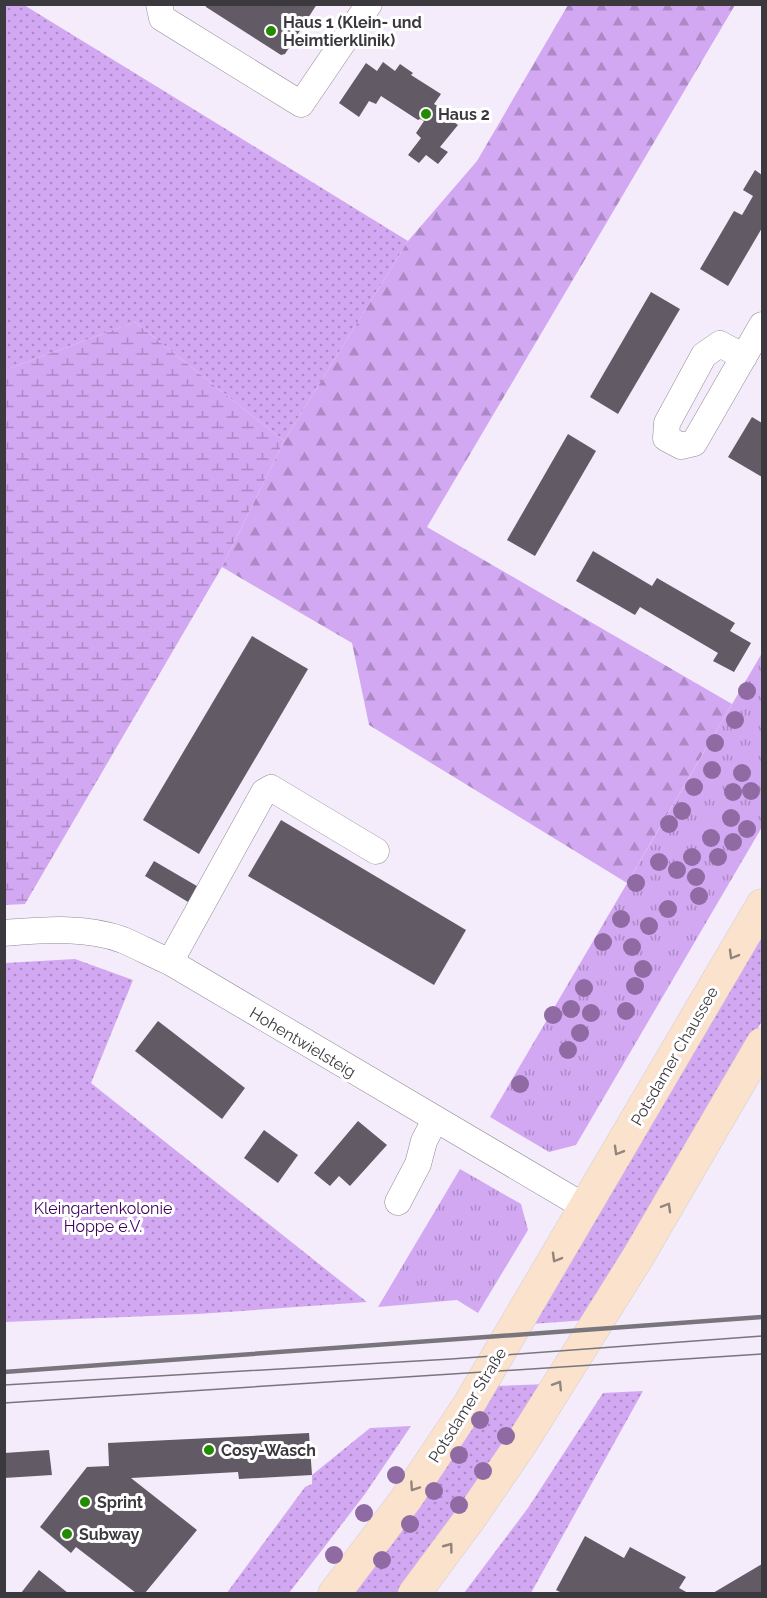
<svg xmlns="http://www.w3.org/2000/svg" width="767" height="1598" font-family="Raleway,sans-serif">
  <defs>
    <pattern id="grass-dots" width="8" height="8" patternUnits="userSpaceOnUse" patternTransform="scale(1.5)"><rect width="8" height="8" fill="#d3a8f2"/><path d="M2 2h.1M6 6h.1" fill="none" stroke="#ac8ac5" stroke-width="1.8" stroke-linecap="round"/></pattern>
    <pattern id="forest-firs" width="22" height="20" patternUnits="userSpaceOnUse" patternTransform="scale(1.5)"><rect width="22" height="20" fill="#d3a8f2"/><path d="M5 1l3.5 6h-7zM16 11l3.5 6h-7z" fill="#ac8ac5"/></pattern>
    <pattern id="wetland-marsh" width="20" height="14" patternUnits="userSpaceOnUse" patternTransform="scale(1.5)"><rect width="20" height="14" fill="#d3a8f2"/><path d="M1 5h8M5 5V1M11 12h8M15 12V8" fill="none" stroke="#ac8ac5"/></pattern>
    <pattern id="park-tufts" width="24" height="20" patternUnits="userSpaceOnUse" patternTransform="scale(1.5)"><rect width="24" height="20" fill="#d3a8f2"/><path d="M3 7l-1-3M5 7V3M7 7l1-3M15 17l-1-3M17 17v-4M19 17l1-3" fill="none" stroke="#ac8ac5"/></pattern>
  </defs>
  <rect width="100%" height="100%" fill="#f4ecfa"/>
  <g fill="url(#grass-dots)">
    <polygon points="5,5 24,5 408,241 284,441 135,322 5,370"/>
    <polygon points="762,929 762,1021 587,1320 531,1324"/>
    <polygon points="75,959 133,980 91,1083 367,1302 198,1314 5,1322 5,963"/>
    <polygon points="548,1384 400,1593 349,1594 494,1386"/>
    <polygon points="643,1391 531,1593 464,1593 528,1508 603,1393"/>
    <polygon points="411,1426 365,1494 289,1593 226,1594 305,1487 312,1484 312,1475 370,1428"/>
  </g>
  <polygon fill="url(#forest-firs)" points="568,5 735,5 427,527 732,704 627,883 369,725 352,643 222,567 284,441 408,241 477,161"/>
  <polygon fill="url(#wetland-marsh)" points="135,322 284,441 222,567 25,904 5,905 5,370"/>
  <g fill="url(#park-tufts)">
    <polygon points="762,653 762,827 576,1145 549,1152 490,1117"/>
    <polygon points="460,1169 521,1204 528,1230 478,1313 457,1300 378,1307"/>
  </g>
  <g fill="#625b66">
    <polygon points="205,4 317,4 285,54 281,55 206,7"/>
    <polygon points="383,62 395,71 400,64 413,73 411,75 441,94 434,104 447,112 444,115 458,125 440,147 448,152 438,164 426,155 419,163 408,155 421,138 416,133 424,121 420,119 418,120 381,96 376,104 369,101 359,117 339,103 366,63 377,71"/>
    <polygon points="755,170 762,175 762,228 728,286 700,269 734,211 742,215 753,196 743,190"/>
    <polygon points="651,292 680,309 618,414 590,397"/>
    <polygon points="752,417 762,423 762,477 728,457"/>
    <polygon points="568,434 596,451 535,556 507,540"/>
    <polygon points="593,551 652,586 657,578 735,623 730,631 751,643 734,672 713,661 718,653 640,607 635,615 576,581"/>
    <polygon points="252,636 308,669 199,854 143,820"/>
    <polygon points="281,820 466,930 434,985 248,876"/>
    <polygon points="154,861 202,889 193,905 145,876"/>
    <polygon points="158,1021 245,1088 222,1119 135,1051"/>
    <polygon points="358,1121 387,1145 350,1186 339,1176 330,1186 314,1173"/>
    <polygon points="264,1130 298,1155 278,1183 244,1158"/>
    <polygon points="309,1433 312,1475 239,1479 238,1472 131,1478 197,1530 145,1593 136,1593 76,1547 71,1553 40,1527 87,1467 109,1466 108,1443"/>
    <polygon points="49,1450 52,1475 4,1478 4,1453"/>
    <polygon points="585,1536 624,1558 630,1547 686,1577 679,1588 688,1593 562,1593 556,1590"/>
    <polygon points="762,1564 762,1593 713,1593"/>
    <polygon points="39,1570 68,1593 21,1593"/>
  </g>
  <g fill="none" stroke-linecap="round" stroke-linejoin="round">
    <g stroke="#918a97" stroke-width="27">
      <g id="minor">
        <polyline points="159,4 162,18 301,104 369,4"/>
        <polyline points="744,357 720,344 704,355 667,423 666,438 681,446 694,443 762,325"/>
        <path d="M4,933C44,930 86,926 123,940C139,947 154,955 170,962L585,1207"/>
        <polyline points="170,962 264,792 271,788 376,851"/>
        <polyline points="398,1202 418,1164 424,1141 435,1120"/>
      </g>
    </g>
    <g stroke="#d0cfd1" stroke-width="33">
      <g id="major">
        <polyline points="334,1594 406,1499 468,1406 762,905"/>
        <polyline points="414,1594 469,1520 521,1444 638,1257 762,1044"/>
      </g>
    </g>
    <use href="#minor" stroke="#fff" stroke-width="26"/>
    <use href="#major" stroke="#fbe2cd" stroke-width="32"/>
    <g stroke="#79757d" stroke-width="1.5">
      <polyline points="4,1385 451,1359 762,1336"/>
      <polyline points="4,1403 762,1354"/>
    </g>
    <polyline stroke="#79757d" stroke-width="4.5" points="4,1372 762,1317"/>
  </g>
  <g fill="#906aa3">
    <circle cx="747" cy="691" r="9"/>
    <circle cx="735" cy="720" r="9"/>
    <circle cx="715" cy="743" r="9"/>
    <circle cx="712" cy="770" r="9"/>
    <circle cx="742" cy="773" r="9"/>
    <circle cx="694" cy="787" r="9"/>
    <circle cx="751" cy="791" r="9"/>
    <circle cx="733" cy="792" r="9"/>
    <circle cx="682" cy="811" r="9"/>
    <circle cx="731" cy="818" r="9"/>
    <circle cx="669" cy="824" r="9"/>
    <circle cx="747" cy="829" r="9"/>
    <circle cx="711" cy="838" r="9"/>
    <circle cx="733" cy="842" r="9"/>
    <circle cx="692" cy="857" r="9"/>
    <circle cx="718" cy="857" r="9"/>
    <circle cx="659" cy="862" r="9"/>
    <circle cx="677" cy="870" r="9"/>
    <circle cx="696" cy="877" r="9"/>
    <circle cx="636" cy="883" r="9"/>
    <circle cx="699" cy="896" r="9"/>
    <circle cx="668" cy="909" r="9"/>
    <circle cx="621" cy="919" r="9"/>
    <circle cx="649" cy="926" r="9"/>
    <circle cx="603" cy="942" r="9"/>
    <circle cx="632" cy="947" r="9"/>
    <circle cx="643" cy="969" r="9"/>
    <circle cx="635" cy="986" r="9"/>
    <circle cx="584" cy="988" r="9"/>
    <circle cx="571" cy="1009" r="9"/>
    <circle cx="626" cy="1011" r="9"/>
    <circle cx="591" cy="1013" r="9"/>
    <circle cx="553" cy="1015" r="9"/>
    <circle cx="580" cy="1033" r="9"/>
    <circle cx="568" cy="1050" r="9"/>
    <circle cx="520" cy="1084" r="9"/>
    <circle cx="480" cy="1420" r="9"/>
    <circle cx="506" cy="1436" r="9"/>
    <circle cx="459" cy="1455" r="9"/>
    <circle cx="483" cy="1471" r="9"/>
    <circle cx="396" cy="1475" r="9"/>
    <circle cx="434" cy="1491" r="9"/>
    <circle cx="459" cy="1505" r="9"/>
    <circle cx="364" cy="1513" r="9"/>
    <circle cx="410" cy="1524" r="9"/>
    <circle cx="334" cy="1555" r="9"/>
    <circle cx="382" cy="1560" r="9"/>
  </g>
  <defs><path id="oneway-chevron" d="M-2-3.5L2.5 0L-2 3.5" fill="none" stroke-width="1.6" stroke-linecap="round" stroke-linejoin="round" transform="scale(1.5)"/></defs>
  <g stroke="#92857e">
    <use href="#oneway-chevron" transform="translate(733 955) rotate(120)"/>
    <use href="#oneway-chevron" transform="translate(618 1151) rotate(120)"/>
    <use href="#oneway-chevron" transform="translate(667 1207) rotate(-60)"/>
    <use href="#oneway-chevron" transform="translate(556 1258) rotate(120)"/>
    <use href="#oneway-chevron" transform="translate(558 1385) rotate(-58)"/>
    <use href="#oneway-chevron" transform="translate(414 1487) rotate(124)"/>
    <use href="#oneway-chevron" transform="translate(449 1547) rotate(-53)"/>
  </g>
  <g fill="#238a01" stroke="#fff" stroke-width="2">
    <circle cx="271" cy="31" r="6"/>
    <circle cx="426" cy="114" r="6"/>
    <circle cx="209" cy="1450" r="6"/>
    <circle cx="85" cy="1502" r="6"/>
    <circle cx="67" cy="1534" r="6"/>
  </g>
  <g text-anchor="middle" stroke-width="6" stroke-linejoin="round" paint-order="stroke">
    <g font-size="16" font-weight="bold" fill="#3c393e" stroke="#fff" text-anchor="start">
      <text x="283" y="28">Haus 1 (Klein- und<tspan x="283" dy="18">Heimtierklinik)</tspan></text>
      <text x="438" y="120">Haus 2</text>
      <text x="221" y="1456">Cosy-Wasch</text>
      <text x="97" y="1508">Sprint</text>
      <text x="79" y="1540">Subway</text>
    </g>
    <g font-size="16" fill="#3c393e" stroke="#fff">
      <text transform="translate(303 1042) rotate(31)" y="6">Hohentwielsteig</text>
      <text transform="translate(674 1056) rotate(-60)" y="6">Potsdamer Chaussee</text>
      <text transform="translate(467 1405) rotate(-58)" y="6">Potsdamer Straße</text>
    </g>
    <g font-size="16" fill="#3f005c" stroke="#fff">
      <text x="103" y="1214">Kleingartenkolonie<tspan x="103" dy="18">Hoppe e.V.</tspan></text>
    </g>
  </g>
  <rect width="767" height="1598" fill="none" stroke="#3c393e" stroke-width="12"/>
</svg>
